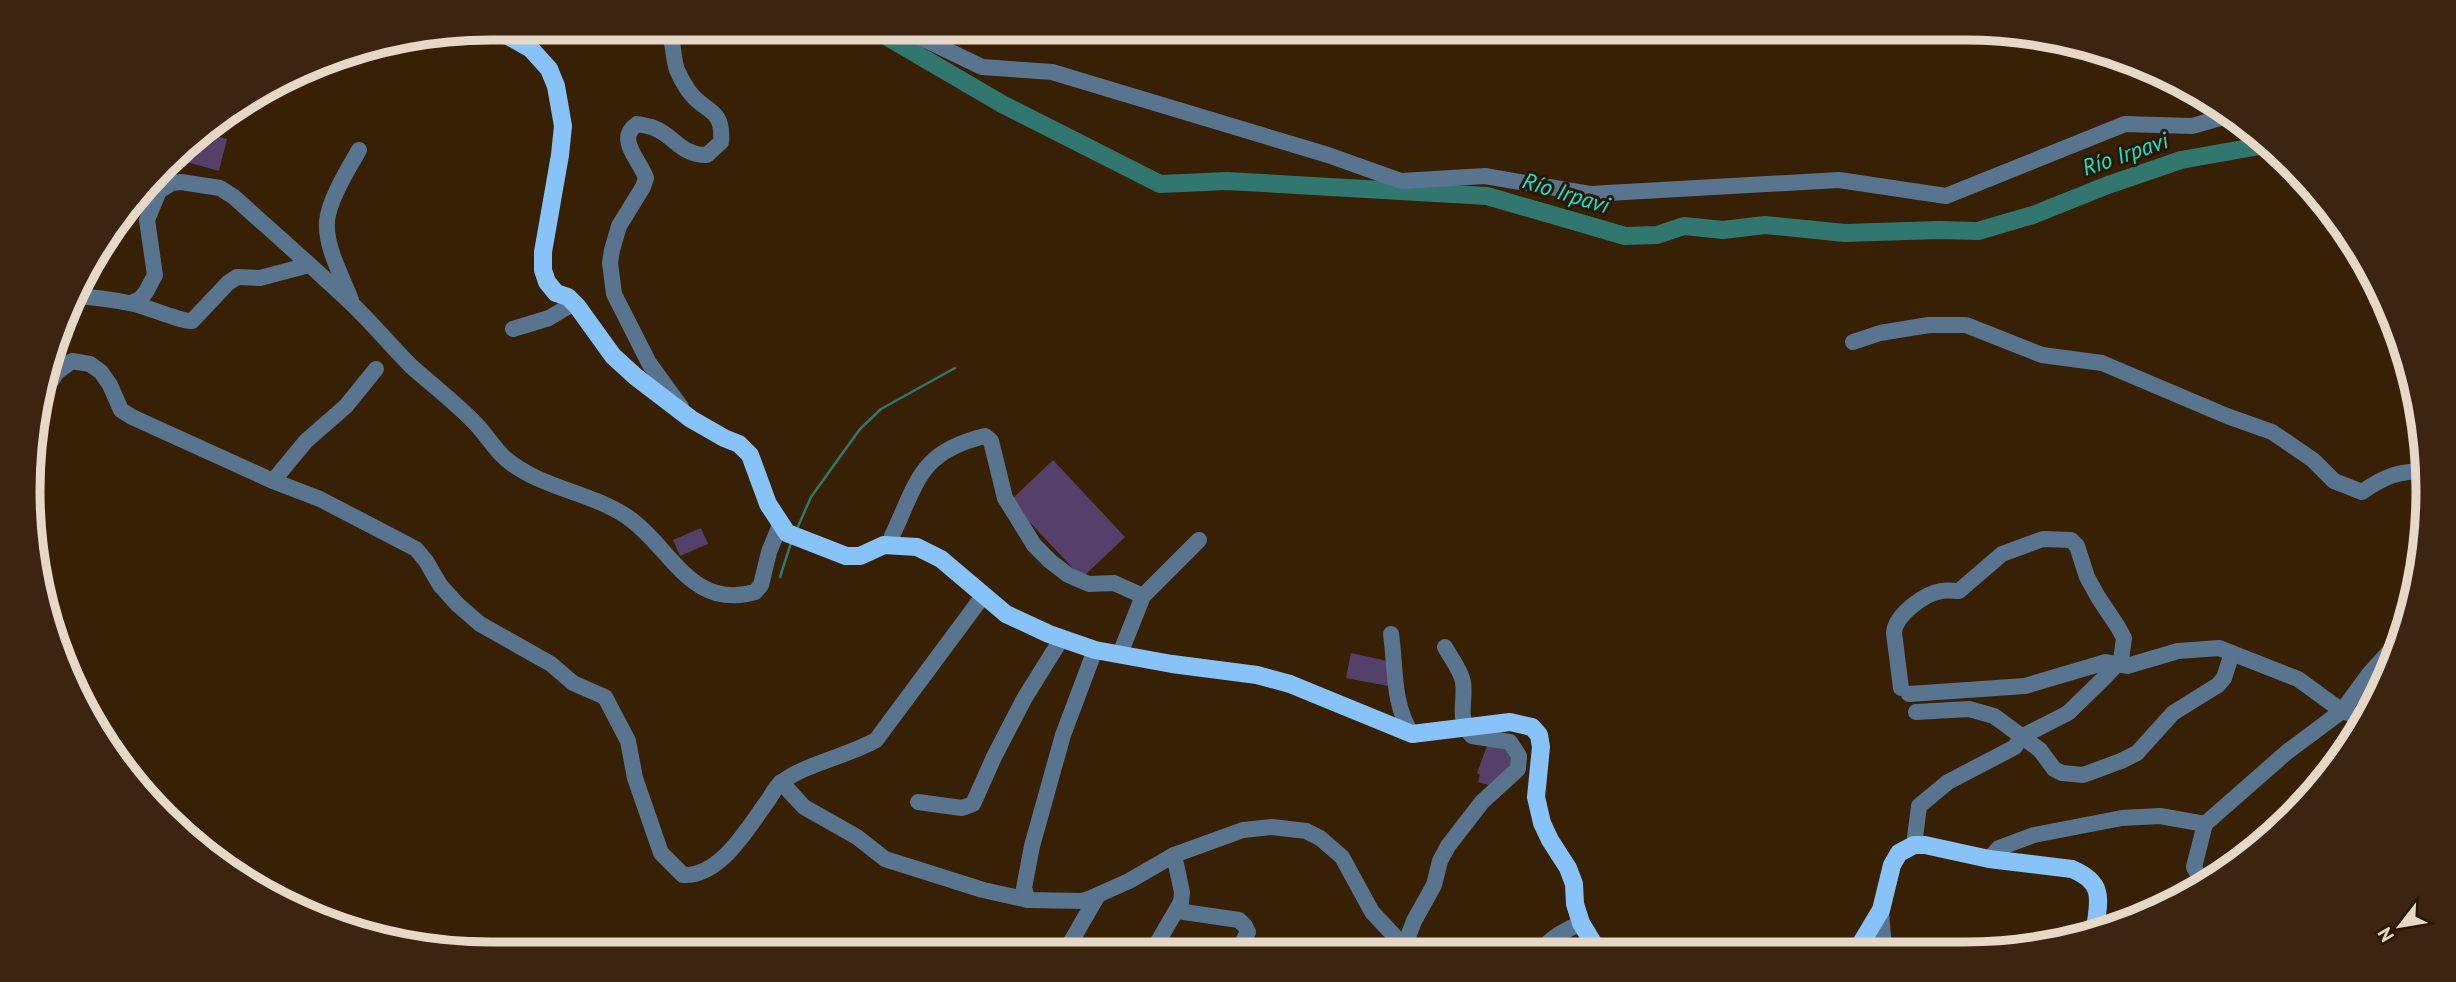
<svg xmlns="http://www.w3.org/2000/svg" width="2456" height="982" font-family="'PT Sans',sans-serif">
  <rect width="100%" height="100%" fill="#372003"/>
  <g fill="#544068">
    <path d="M202,132L227,139L219,171L176,159C180,146 191,139 202,132Z"/>
    <polygon points="1053,460 1125,537 1082,578 1010,501"/>
    <polygon points="701,528 708,544 680,556 673,540"/>
    <polygon points="1351,653 1393,662 1388,686 1346,678"/>
    <polygon points="1487,746 1510,750 1513,764 1492,786 1478,782 1480,775 1477,773"/>
  </g>
  <g fill="none" stroke-linecap="round" stroke-linejoin="round">
    <g stroke="#31766f" stroke-width="2.5">
      <polyline points="796,531 811,497 860,429 881,409 955,368"/>
      <polyline points="780,577 791,543"/>
    </g>
    <polyline stroke="#31766f" stroke-width="18" points="872,28 1002,104 1160,184 1227,181 1487,196 1625,236 1657,235 1684,226 1723,230 1765,225 1845,233 1939,230 1978,231 2033,215 2108,185 2181,160 2271,144"/>
    <g stroke="#58748e" stroke-width="16">
      <path d="M665,28C675,41 672,55 677,70C680,77 684,84 688,90C703,113 724,106 721,142L707,155C680,155 675,136 654,128C649,126 642,125 637,124C615,139 640,160 646,178L643,187L619,226L612,250L610,263L614,294L649,363L681,407"/>
      <polyline points="901,28 982,67 1052,72 1328,155 1401,181 1485,176 1590,194 1839,180 1946,196 2125,124 2192,126 2231,115"/>
      <path d="M73,296C93,297 115,300 134,304C147,307 183,322 192,321L228,283L237,277L260,278L309,265"/>
      <path d="M351,300C342,276 325,247 327,221C329,200 348,169 359,150"/>
      <path d="M131,303L140,299L146,292L155,275L147,220L159,191L172,183L181,182L220,188L234,197C274,233 314,268 352,304C373,324 391,346 411,366C432,385 455,402 475,423C486,434 494,449 506,459C540,488 590,492 626,516C670,545 690,611 755,592L761,585L769,552L780,525"/>
      <polyline points="513,329 549,318 574,303"/>
      <path d="M1853,342L1880,333L1929,325H1966L2042,355L2102,363L2227,416L2272,432L2313,460L2334,481L2362,492C2385,476 2398,471 2427,471"/>
      <path d="M44,379L49,384L57,372L72,361L90,364L101,372L110,385L121,410L132,417L273,481L320,499L416,549L426,561L440,585L457,604L480,624L551,664L573,683L605,697L628,741L635,778L661,853L683,875C721,877 749,826 769,799C772,794 776,786 782,782C805,764 848,756 876,740L983,596"/>
      <polyline points="273,481 306,441 346,406 376,369"/>
      <path d="M891,545L892,536C918,481 919,452 985,436L991,441L1005,498L1034,545L1050,561L1068,575L1089,584L1114,583L1143,596"/>
      <path d="M1391,634C1396,668 1392,704 1412,734"/>
      <polyline points="1120,654 1143,596 1199,540"/>
      <path d="M1901,688L1894,633C1895,615 1925,593 1942,591C1947,590 1954,591 1959,591L2002,554L2043,539L2071,540L2077,546L2087,577L2098,597L2118,627L2124,638L2121,660L2103,679L2068,713L2021,737L2015,747L1948,782L1919,806L1914,845"/>
      <polyline points="1909,694 2025,686 2106,662 2127,666 2178,651 2219,648 2298,679 2342,711 2369,674 2405,634"/>
      <polyline points="1916,712 1969,709 1994,716 2040,750 2054,769 2062,773 2083,775 2121,761 2137,753 2173,713 2218,685 2224,678 2232,653"/>
      <polyline points="781,782 804,807 857,837 885,859 983,890 1028,900 1082,901 1091,898 1129,881 1174,855 1243,830 1272,827 1306,831 1320,838 1342,857 1372,912 1403,945"/>
      <polyline points="918,802 962,808 973,804 994,757 1024,699 1062,638"/>
      <polyline points="1989,859 1999,848 2034,835 2122,818 2160,816 2205,824"/>
      <polyline points="2203,884 2194,867 2205,824 2287,752 2342,711 2365,719"/>
      <polyline points="1028,900 1024,888 1032,846 1063,735 1095,650"/>
      <polyline points="1881,910 1884,950"/>
      <polyline points="1177,911 1239,920 1245,926 1248,932 1237,952"/>
      <path d="M1541,951C1552,936 1564,931 1581,923"/>
      <polyline points="1065,952 1098,895"/>
      <polyline points="1152,952 1181,902 1182,892 1174,855"/>
      <path d="M1402,952L1414,921L1434,885L1440,861L1448,846L1482,802L1518,769L1519,756L1510,742L1472,736C1456,717 1466,703 1463,682C1461,670 1450,657 1445,647"/>
    </g>
    <g stroke="#87c3f8" stroke-width="18">
      <polyline points="478,30 508,36 531,49 549,69 556,86 563,126 560,155 543,252 543,270 547,282 556,293 568,297 577,306 613,356 636,377 691,419 724,438 739,444 750,455 768,504 787,533 846,556 860,556 884,545 917,547 941,559 1006,614 1049,634 1095,650 1172,664 1257,675 1290,684 1412,734 1510,722 1532,727 1539,735 1541,747 1536,797 1542,823 1550,840 1568,868 1574,884 1575,904 1581,923 1598,951"/>
      <path d="M1857,950L1881,910L1892,865L1899,853L1914,845H1925L1989,859L2072,869C2105,883 2099,899 2095,929"/>
    </g>
  </g>
  <g text-anchor="middle" stroke-width="6" stroke-linejoin="round" paint-order="stroke">
    <g font-size="23" font-style="italic" fill="#08e8d9" stroke="#2d1600">
      <text transform="translate(2125 154) rotate(-19)" y="8">Río Irpavi</text>
      <text transform="translate(1566 193) rotate(17)" y="8">Río Irpavi</text>
    </g>
  </g>
  <path d="M0 0H2456V982H0ZM491 40H1965A451 451 0 0 1 2416 491V491A451 451 0 0 1 1965 942H491A451 451 0 0 1 40 491V491A451 451 0 0 1 491 40Z" fill="#3c2510" fill-rule="evenodd"/>
  <path fill="none" stroke="#e7d7c7" stroke-width="9" d="M491 40H1965A451 451 0 0 1 2416 491V491A451 451 0 0 1 1965 942H491A451 451 0 0 1 40 491V491A451 451 0 0 1 491 40Z"/>
  <g transform="translate(2400 926) rotate(239)" stroke="#2d1600" stroke-width="5" paint-order="stroke">
  <path d="M0-5L12 26L0 18L-12 26Z" fill="#e7d7c7"/>
  <text y="-10" font-size="19" font-weight="bold" text-anchor="middle" fill="#e7d7c7">N</text>
  </g>
</svg>
